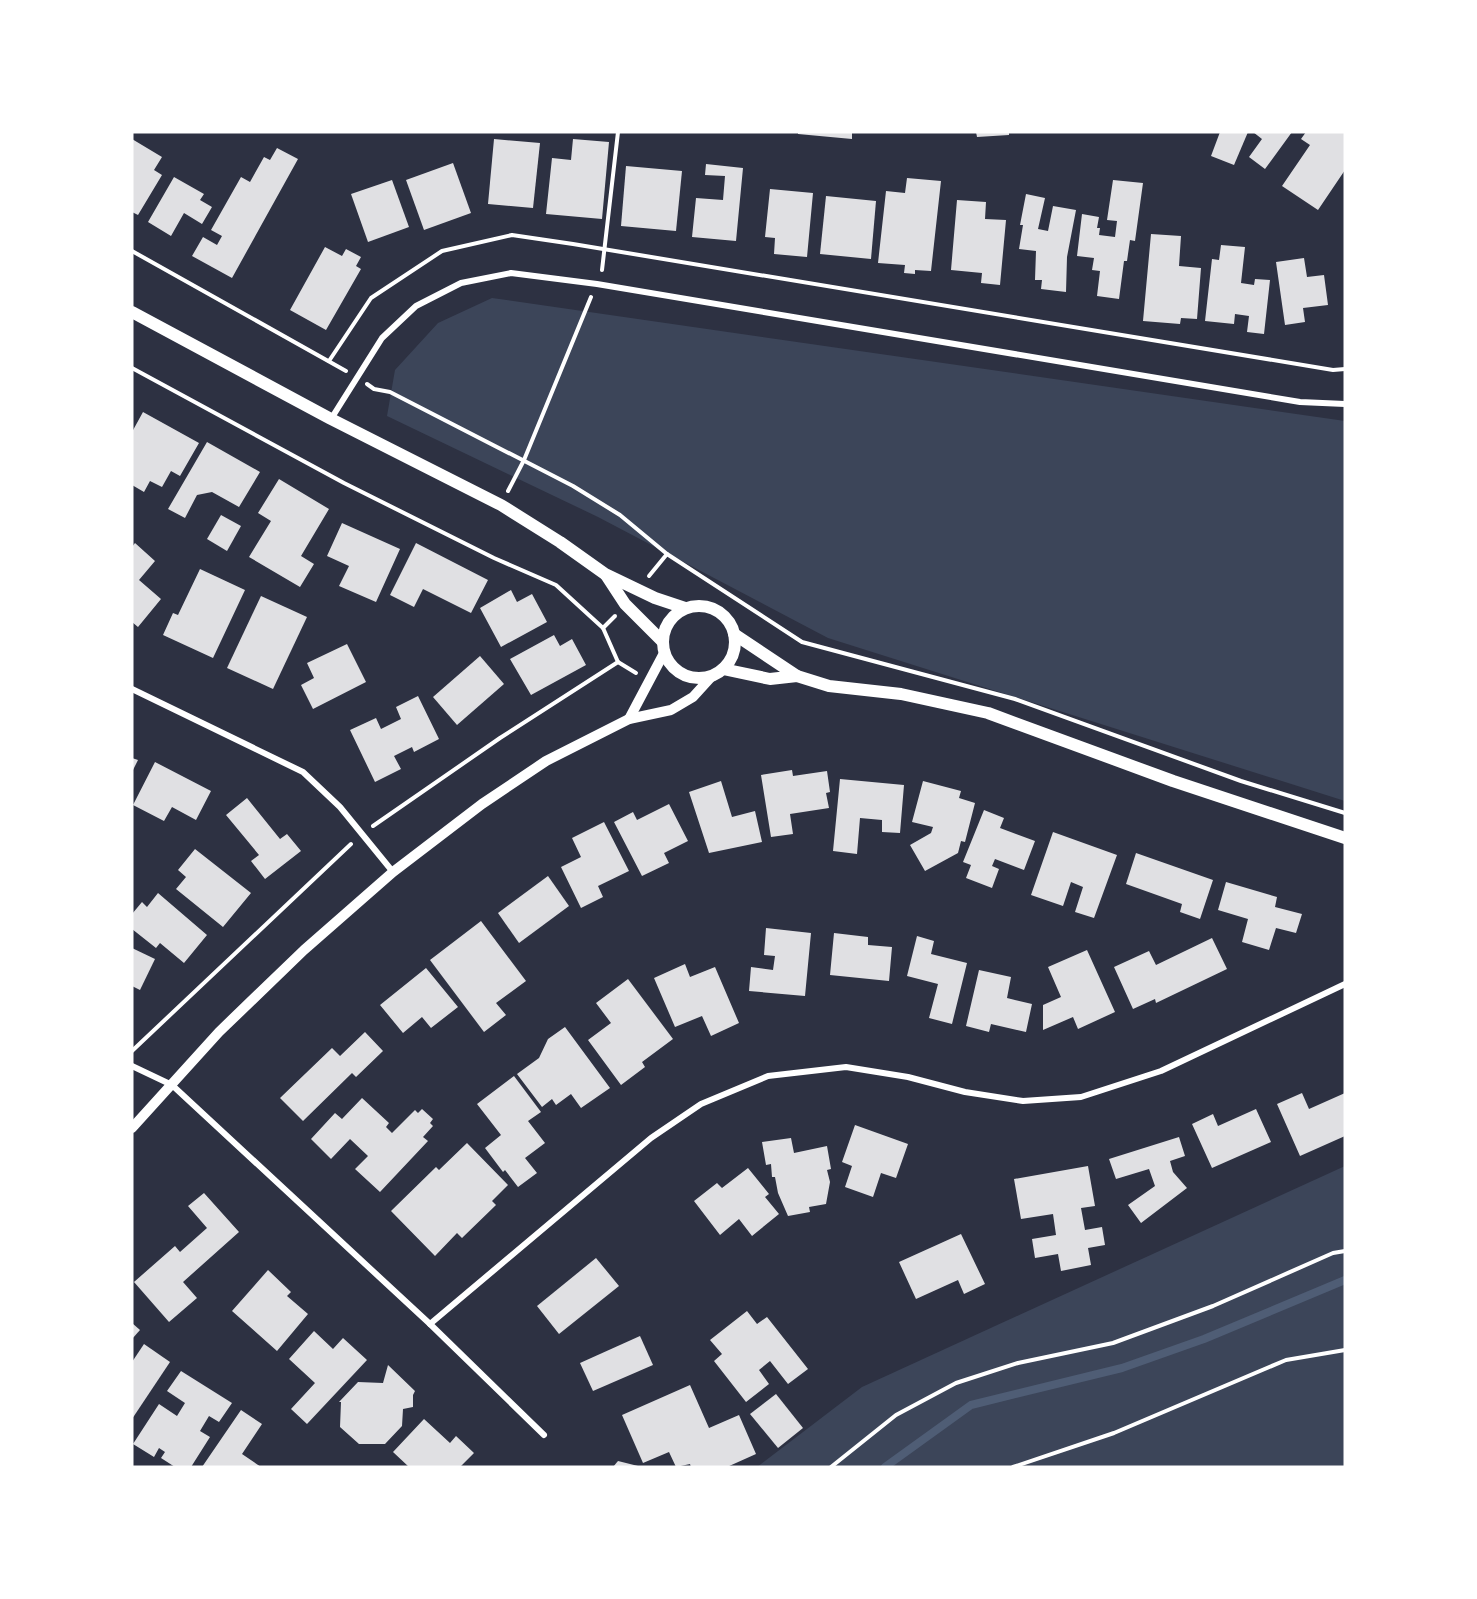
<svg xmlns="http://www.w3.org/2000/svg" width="1477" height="1599" font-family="Rubik,sans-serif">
  <rect width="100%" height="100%" fill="#2d3142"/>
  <g fill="#3c4559">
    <polygon points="492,298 1345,421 1345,801 828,638 598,517 387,416 395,370 438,323"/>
    <polygon points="1345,1166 1345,1467 757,1467 862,1387"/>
  </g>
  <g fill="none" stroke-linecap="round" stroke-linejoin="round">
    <polyline stroke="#4f5d75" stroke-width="8" points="885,1467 971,1405 1122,1368 1204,1339 1345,1280"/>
  </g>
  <g fill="#e0e0e3">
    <polygon points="798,132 852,132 852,139 798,134"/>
    <polygon points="976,132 1009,132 1009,135 977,137"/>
    <polygon points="1220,132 1248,132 1234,165 1211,156"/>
    <polygon points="1253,132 1292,132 1265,169 1249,157 1262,139"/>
    <polygon points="1306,132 1344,132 1345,135 1345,170 1318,210 1282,186 1310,145 1301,139"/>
    <polygon points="132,139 162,157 154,170 162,175 138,215 132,212"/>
    <polygon points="494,139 540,143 533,208 488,204"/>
    <polygon points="573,139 609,142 602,219 546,214 552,158 571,160"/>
    <polygon points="277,148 298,159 232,278 192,256 203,237 217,245 222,236 211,230 241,177 250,182 264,157 270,160"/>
    <polygon points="453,163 471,213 424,230 406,180"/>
    <polygon points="706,164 743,168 736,241 692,237 696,198 723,200 725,176 705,175"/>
    <polygon points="626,166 682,171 676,231 621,226"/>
    <polygon points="174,177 204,194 200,200 212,207 202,224 184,213 171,236 148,222"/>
    <polygon points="907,178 941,181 931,271 915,270 915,274 904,273 905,265 878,263 886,191 905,193"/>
    <polygon points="392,180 409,227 368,242 351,194"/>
    <polygon points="1113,180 1143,183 1135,241 1130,240 1127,261 1124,261 1119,299 1097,296 1100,271 1092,270 1094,258 1077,256 1082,214 1099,217 1097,228 1100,228 1099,235 1115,237 1117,221 1107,220"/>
    <polygon points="770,189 813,193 807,257 774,254 775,238 765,237"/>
    <polygon points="1026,194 1045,198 1038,229 1048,231 1053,206 1076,210 1067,257 1066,292 1041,289 1042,280 1035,280 1036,251 1019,249 1023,225 1020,225"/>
    <polygon points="826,196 876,201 871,259 820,254"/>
    <polygon points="957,200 986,202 985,219 1006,220 1000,285 981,283 982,273 951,270"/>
    <polygon points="1151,234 1181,236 1179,266 1201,268 1197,319 1181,318 1180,324 1143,321"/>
    <polygon points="1221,245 1245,247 1241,283 1254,285 1255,279 1270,280 1264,334 1247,332 1249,316 1235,314 1234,324 1205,321 1212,259 1219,260"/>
    <polygon points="325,247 342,256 346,249 361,257 356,266 361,269 326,330 290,310"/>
    <polygon points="1304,258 1307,277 1324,275 1328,305 1303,308 1305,322 1285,325 1276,262"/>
    <polygon points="143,412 199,443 180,476 171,471 162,487 150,481 144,492 132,485 132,432"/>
    <polygon points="207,442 260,472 239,507 212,492 197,495 185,518 168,509"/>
    <polygon points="279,479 329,509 301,556 314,564 300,587 249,557 271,521 258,513"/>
    <polygon points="221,515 241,526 227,551 207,539"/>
    <polygon points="342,523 400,549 376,602 339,586 349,566 327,556"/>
    <polygon points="135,543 155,561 139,580 161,599 138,627 132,622 132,547"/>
    <polygon points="416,543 488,580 471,613 423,589 414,607 390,595"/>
    <polygon points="200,569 245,590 213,658 163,635 173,613 178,615"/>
    <polygon points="511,590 517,602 532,594 547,622 501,647 480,608"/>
    <polygon points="261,596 307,617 273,689 227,668"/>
    <polygon points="554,635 560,646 572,639 586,665 531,695 510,659"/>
    <polygon points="347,644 366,682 313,709 301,685 314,678 307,663"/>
    <polygon points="480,656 504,684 457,725 433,697"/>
    <polygon points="418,696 439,739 414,752 412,747 394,756 401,769 375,782 350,730 376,718 381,729 401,719 396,707"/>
    <polygon points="132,758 138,760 132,772"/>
    <polygon points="155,762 211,791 196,820 172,807 164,821 133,805"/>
    <polygon points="792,770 793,776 827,771 830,792 826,793 829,808 790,814 793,834 771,837 761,775"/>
    <polygon points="840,779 904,785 900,833 882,832 882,820 860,818 857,854 833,851"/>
    <polygon points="721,781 732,817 755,811 762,842 709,853 689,792"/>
    <polygon points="923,781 961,791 959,798 975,803 965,842 961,841 958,853 925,871 910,845 931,833 933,827 912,822"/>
    <polygon points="247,798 280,839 287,834 301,851 265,879 251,861 259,855 226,815"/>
    <polygon points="669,804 688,841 664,853 669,863 642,876 614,822 633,812 637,820"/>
    <polygon points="984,810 1004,818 1000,828 1035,841 1024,870 995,859 992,866 999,869 992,888 966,878 971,865 963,862"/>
    <polygon points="604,822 629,871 598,886 603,897 581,908 561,867 581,857 572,838"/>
    <polygon points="1053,832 1117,855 1094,918 1075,912 1083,887 1071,882 1063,906 1031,895"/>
    <polygon points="195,849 251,893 223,927 176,889 186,877 178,870"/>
    <polygon points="1136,853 1213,880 1200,919 1180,912 1182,904 1126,884"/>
    <polygon points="548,876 569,906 519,943 498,913"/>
    <polygon points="1226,882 1277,897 1275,907 1302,914 1296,933 1276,928 1269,950 1242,942 1248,919 1218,910"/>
    <polygon points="158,893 207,935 184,963 160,943 156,948 132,929 132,914 142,902 147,907"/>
    <polygon points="481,921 526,981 496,1003 506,1015 484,1032 430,960"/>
    <polygon points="766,928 811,933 805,996 749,991 751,967 773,970 775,956 764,955"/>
    <polygon points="834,933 868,937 868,945 892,947 889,981 830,975"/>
    <polygon points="917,936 934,941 931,954 967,963 952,1024 929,1018 938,984 907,976"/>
    <polygon points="1212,938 1227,969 1156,1003 1155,999 1133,1009 1114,967 1149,951 1156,965"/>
    <polygon points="132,948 155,959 140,990 132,986"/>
    <polygon points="1087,950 1115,1012 1078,1029 1073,1017 1043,1030 1043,1005 1061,997 1048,967"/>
    <polygon points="685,964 690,977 715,967 739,1023 711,1036 702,1016 675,1027 654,978"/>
    <polygon points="426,968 458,1007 431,1028 422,1017 403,1033 380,1005"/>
    <polygon points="979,970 1011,977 1007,998 1032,1004 1026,1032 991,1024 989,1032 966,1026"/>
    <polygon points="628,979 673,1039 642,1062 645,1067 621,1085 588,1040 611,1023 596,1003"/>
    <polygon points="565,1027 610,1088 581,1108 571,1094 556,1105 552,1099 542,1107 517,1074 539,1058 548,1039"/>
    <polygon points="365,1032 383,1051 356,1077 352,1073 303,1121 280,1098 332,1048 340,1056"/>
    <polygon points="514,1076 541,1112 528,1121 545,1143 525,1158 537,1173 518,1187 505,1170 503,1172 485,1148 501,1135 477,1104"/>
    <polygon points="1302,1093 1309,1109 1345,1093 1345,1136 1300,1156 1277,1104"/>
    <polygon points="362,1098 389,1123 386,1127 392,1133 415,1110 418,1113 422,1109 433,1119 430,1123 433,1126 423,1137 428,1141 380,1192 355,1169 368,1156 350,1139 331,1159 311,1139 335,1113 342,1119"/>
    <polygon points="1256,1109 1271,1142 1212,1168 1192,1124 1213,1114 1218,1126"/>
    <polygon points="855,1125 908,1144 896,1178 881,1173 873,1197 845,1187 852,1166 842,1162"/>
    <polygon points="1179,1137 1185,1156 1170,1161 1173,1172 1187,1188 1141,1223 1128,1205 1155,1186 1149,1169 1116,1179 1109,1159"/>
    <polygon points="791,1138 794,1153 827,1146 831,1169 827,1170 830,1182 826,1204 809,1207 810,1212 788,1216 778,1193 775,1177 772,1177 771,1164 766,1165 762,1142"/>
    <polygon points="467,1143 508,1185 492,1201 496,1205 462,1238 457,1233 435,1256 391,1211 436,1167 439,1170"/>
    <polygon points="1088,1166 1095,1206 1081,1208 1085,1230 1102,1227 1105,1245 1088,1248 1091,1265 1061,1271 1058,1254 1035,1258 1032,1239 1056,1235 1053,1214 1021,1219 1014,1179"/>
    <polygon points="748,1168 769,1194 765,1197 779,1214 752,1236 739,1219 720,1235 694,1201 717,1183 722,1188"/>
    <polygon points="204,1193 239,1232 183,1282 197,1298 169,1322 134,1282 175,1246 180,1252 207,1228 188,1206"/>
    <polygon points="961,1234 985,1284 964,1294 958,1280 916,1299 899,1262"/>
    <polygon points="596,1258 619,1286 559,1334 537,1306"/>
    <polygon points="268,1270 291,1292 287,1296 308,1314 277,1351 232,1311"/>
    <polygon points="747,1311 757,1324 767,1317 808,1369 788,1384 770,1361 759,1370 769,1384 746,1402 714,1361 722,1354 710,1340"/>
    <polygon points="132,1323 140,1330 132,1339"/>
    <polygon points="314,1331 333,1349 343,1338 367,1360 307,1424 291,1409 315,1383 289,1359"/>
    <polygon points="640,1336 653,1365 593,1391 580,1363"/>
    <polygon points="144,1344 170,1362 132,1419 132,1362"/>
    <polygon points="388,1365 415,1391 413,1395 413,1407 403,1409 402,1426 385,1444 359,1444 340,1427 341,1402 339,1402 358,1382 383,1383"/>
    <polygon points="181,1371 232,1403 219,1422 209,1416 200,1431 210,1437 191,1467 175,1467 161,1458 165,1452 159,1448 154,1457 133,1444 159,1404 177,1416 185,1403 167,1391"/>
    <polygon points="690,1385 709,1428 739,1415 756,1454 727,1467 691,1467 690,1464 676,1467 669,1452 643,1463 622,1415"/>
    <polygon points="776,1394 803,1428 778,1448 750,1414"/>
    <polygon points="241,1410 262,1424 242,1454 261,1467 202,1467"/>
    <polygon points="424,1419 450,1443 456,1436 474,1453 460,1467 409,1467 393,1452"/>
    <polygon points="618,1461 638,1466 638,1467 613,1467"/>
  </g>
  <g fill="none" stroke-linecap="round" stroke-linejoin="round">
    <g stroke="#fff" stroke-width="4">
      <polyline points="132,251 346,371"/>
      <polyline points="602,270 618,132"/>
      <polyline points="329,361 371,298 442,251 512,235 573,244 1333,370 1345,369"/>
      <polyline points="132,368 344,483 494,558 556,585 603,628 618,662 500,738 373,826"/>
      <polyline points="367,384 374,389 390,392 573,486 620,515 667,554 802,642 1015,699 1241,781 1345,813"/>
      <polyline points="508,491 524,460 591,297"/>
      <polyline points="649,576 667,554"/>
      <polyline points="603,628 615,616"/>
      <polyline points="618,662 636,673"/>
      <polyline points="132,1051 351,844"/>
      <polyline points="831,1467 896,1415 956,1383 1018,1363 1113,1343 1213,1306 1333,1253 1345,1251"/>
      <polyline points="1013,1467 1114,1433 1286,1360 1345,1350"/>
    </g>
    <g stroke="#fff" stroke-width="6">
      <polyline points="331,419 382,338 416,306 461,283 511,273 597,284 1300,402 1345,404"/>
      <polyline points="132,689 303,772 340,807 393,872"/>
      <polyline points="132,1066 172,1085 430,1324 544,1435"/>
      <polyline points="430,1324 651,1138 701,1104 768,1076 846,1067 908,1077 965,1092 1023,1101 1081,1097 1161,1071 1345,984"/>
    </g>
    <g stroke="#fff" stroke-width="10">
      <polyline points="629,719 664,653"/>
      <polyline points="132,1128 219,1032 304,950 393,872 482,804 546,761 629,719 671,710 693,697 713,675"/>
    </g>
    <g stroke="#fff" stroke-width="12">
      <polyline points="132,312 331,419 501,505 560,542 605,574 655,598 685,608"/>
      <polyline points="606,575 625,604 662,641"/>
      <circle cx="699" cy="642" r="36"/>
      <polyline points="734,634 797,676 829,686 901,694 988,713 1173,781 1345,838"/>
      <polyline points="723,669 770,679 797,676"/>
    </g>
  </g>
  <rect width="1477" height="1599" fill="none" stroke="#ffffff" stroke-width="267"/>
</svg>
